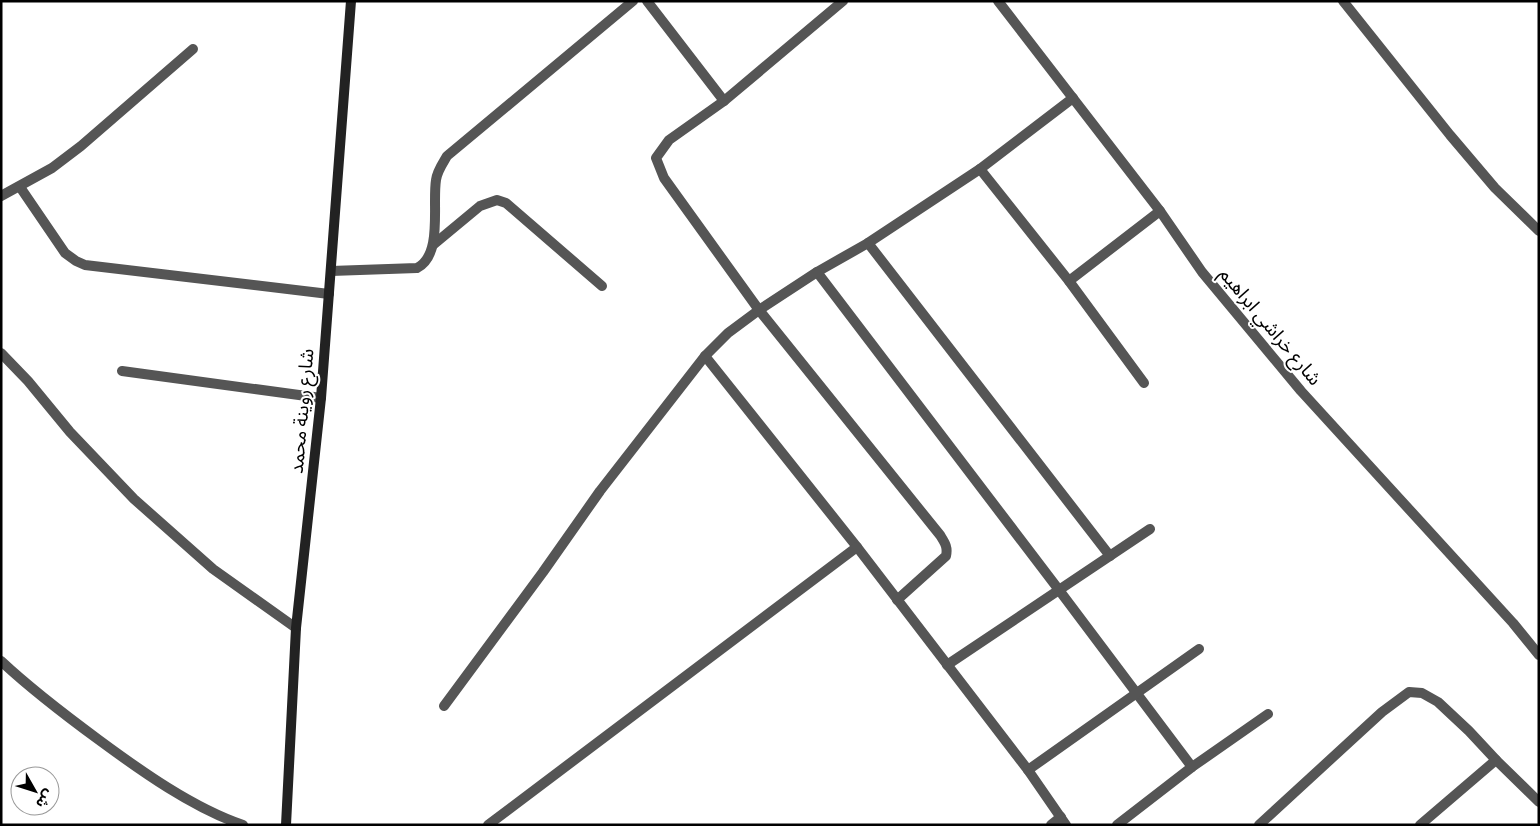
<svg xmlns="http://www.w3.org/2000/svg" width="1540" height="826" font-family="'PT Sans Narrow','Noto Sans Arabic',sans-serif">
  <rect width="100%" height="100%" fill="#fff"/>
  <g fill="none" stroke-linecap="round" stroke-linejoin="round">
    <g stroke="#555" stroke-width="10">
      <polyline points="647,1 724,101"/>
      <path d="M843,1L724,101L669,140L656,158L664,178L759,310L940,535C945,543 948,547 946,556L897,600"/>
      <polyline points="998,1 1160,211 1202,272 1301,391 1513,623 1539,655"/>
      <polyline points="1343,1 1450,135 1495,188 1539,231"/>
      <polyline points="980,169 1069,281 1144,383"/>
      <polyline points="20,187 65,253 76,261 85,265 329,294"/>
      <polyline points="1,196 52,168 81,146 193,49"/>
      <polyline points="868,243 1110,556"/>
      <polyline points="433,245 480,206 497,200 506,203 602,286"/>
      <path d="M331,271L417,268C443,255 432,205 436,180C437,171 443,163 447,156L633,1"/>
      <polyline points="817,272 1059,590 1192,767"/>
      <polyline points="1069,281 1160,211"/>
      <polyline points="1,353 28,381 70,432 134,499 213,569 296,628"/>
      <polyline points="705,356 857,547 1028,770 1066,825"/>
      <polyline points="122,371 321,398"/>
      <path d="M1,661C32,690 65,715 99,740C141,771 193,808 243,825"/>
      <polyline points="947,665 1150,529"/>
      <polyline points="444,706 543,572 600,491 705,356 728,333 759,310 817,272 868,243 980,169 1073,98"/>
      <polyline points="1028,770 1199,649"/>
      <polyline points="488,825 857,547"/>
      <polyline points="1051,825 1061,817"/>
      <polyline points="1117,825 1192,767 1268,714"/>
      <polyline points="1259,825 1382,712 1409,692 1422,693 1438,702 1469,731 1496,760"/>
      <polyline points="1420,825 1496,760 1539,802"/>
    </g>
    <polyline stroke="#222" stroke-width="10" points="286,825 296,628 321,398 351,1"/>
  </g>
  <g text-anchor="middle" stroke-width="4" stroke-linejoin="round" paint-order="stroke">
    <g font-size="19" fill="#000" stroke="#fff">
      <text transform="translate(1271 326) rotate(50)" y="7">شارع خراشي ابراهيم</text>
      <text transform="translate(301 411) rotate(-85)" y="7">شارع روينة محمد</text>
    </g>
  </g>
  <rect width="1540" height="826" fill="none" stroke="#000000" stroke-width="5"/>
  <g transform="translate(35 791) rotate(129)"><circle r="24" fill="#ffffff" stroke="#999999"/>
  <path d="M0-4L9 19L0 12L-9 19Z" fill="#000000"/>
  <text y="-8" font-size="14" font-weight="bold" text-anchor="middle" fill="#000000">ش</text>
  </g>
</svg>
